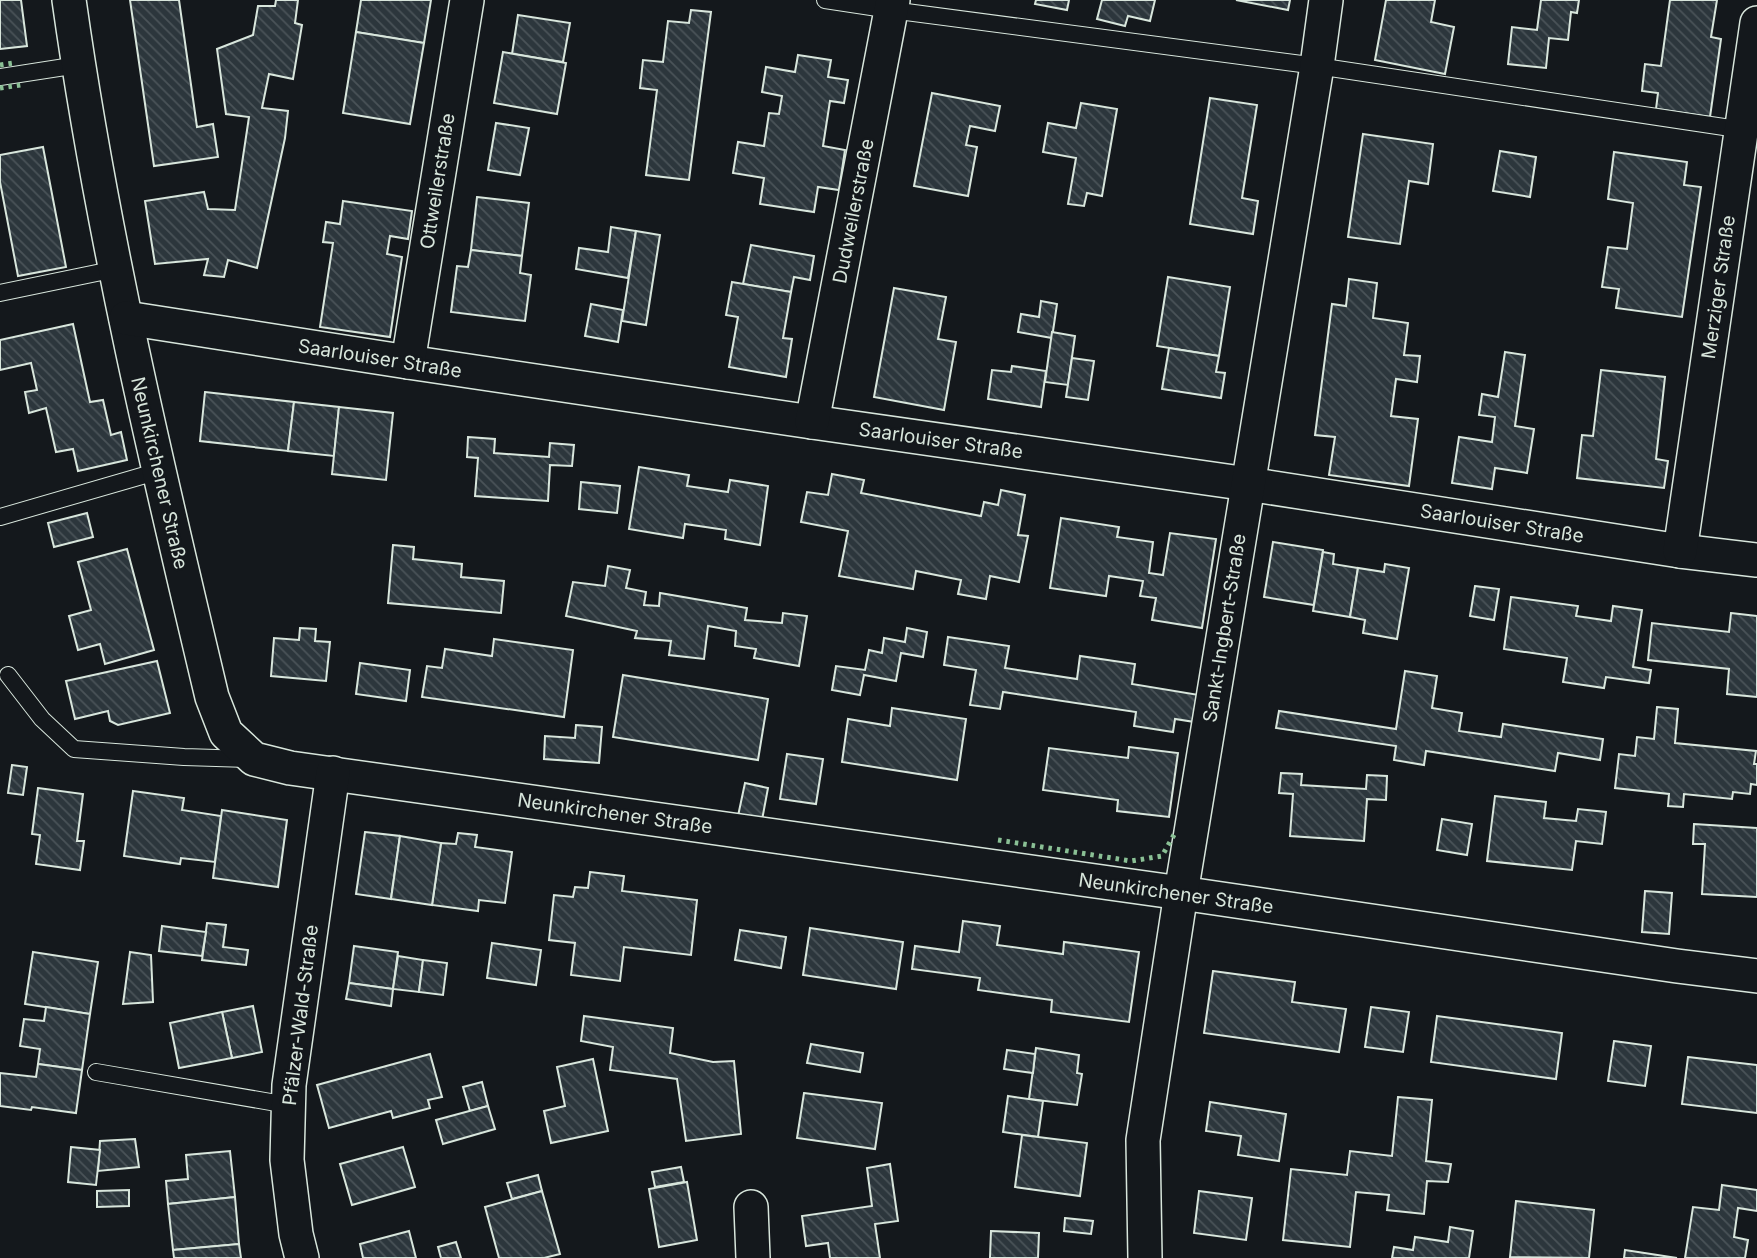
<svg xmlns="http://www.w3.org/2000/svg" width="1757" height="1258" font-family="Inter,sans-serif">
  <defs>
    <pattern id="building-back-hatch" width="6" height="6" patternUnits="userSpaceOnUse" patternTransform="scale(1.75)"><rect width="6" height="6" fill="#2c363c"/><path d="M-1 5l2 2M0 0l6 6M5-1l2 2" fill="none" stroke="#4a5358"/></pattern>
  </defs>
  <rect width="100%" height="100%" fill="#14181c"/>
  <g fill="url(#building-back-hatch)" stroke="#d8e6dc" stroke-width="2">
    <polygon points="0,0 21,0 27,46 0,49"/>
    <polygon points="130,0 179,0 197,127 213,124 218,157 154,166"/>
    <polygon points="276,0 298,0 295,23 302,25 293,79 269,74 262,108 288,111 285,138 257,268 228,260 224,277 204,275 208,259 155,264 145,201 204,192 208,209 235,210 249,117 226,114 217,49 253,35 258,6 275,6"/>
    <polygon points="361,0 431,0 424,43 356,32"/>
    <polygon points="1036,0 1069,0 1067,10 1035,4"/>
    <polygon points="1102,0 1155,0 1150,21 1128,16 1125,26 1097,19"/>
    <polygon points="1236,0 1290,0 1288,10"/>
    <polygon points="1386,0 1435,0 1431,22 1454,27 1445,74 1375,60"/>
    <polygon points="1541,0 1579,0 1577,13 1571,12 1568,40 1549,38 1546,68 1508,64 1512,27 1537,30"/>
    <polygon points="1670,0 1717,0 1711,37 1721,39 1710,117 1656,109 1658,93 1642,91 1645,64 1661,66"/>
    <polygon points="691,10 711,12 689,180 646,175 657,90 640,88 643,60 663,62 668,21 689,23"/>
    <polygon points="518,15 570,23 563,62 512,54"/>
    <polygon points="356,32 424,43 410,124 343,113"/>
    <polygon points="503,52 566,63 557,114 494,103"/>
    <polygon points="798,55 831,60 828,77 848,80 844,103 830,101 823,146 845,150 839,190 818,187 814,212 760,204 764,178 733,173 738,142 764,146 769,113 779,114 782,96 762,92 766,67 795,72"/>
    <polygon points="932,93 1000,106 995,131 970,126 966,145 977,147 968,196 914,186"/>
    <polygon points="1210,98 1257,105 1242,198 1258,201 1253,234 1190,224"/>
    <polygon points="1081,103 1117,109 1102,196 1087,193 1084,206 1068,204 1076,158 1043,152 1048,123 1076,128"/>
    <polygon points="496,123 529,128 520,175 488,170"/>
    <polygon points="1363,134 1433,144 1428,184 1409,181 1400,244 1348,237"/>
    <polygon points="43,147 66,267 18,276 0,182 0,155"/>
    <polygon points="1500,151 1536,157 1530,197 1493,191"/>
    <polygon points="1614,152 1687,162 1684,185 1701,187 1682,317 1616,308 1619,289 1602,287 1608,247 1627,249 1633,203 1608,199"/>
    <polygon points="477,197 529,203 522,256 471,250"/>
    <polygon points="343,201 412,211 408,239 390,236 387,254 402,257 390,337 320,327 333,243 323,242 326,222 340,224"/>
    <polygon points="611,227 636,231 628,278 576,269 579,248 608,252"/>
    <polygon points="636,231 660,235 646,325 622,321"/>
    <polygon points="751,245 814,256 810,280 794,277 791,292 743,284"/>
    <polygon points="471,250 522,256 520,273 531,275 525,321 451,312 457,266 468,267"/>
    <polygon points="1168,277 1230,287 1219,356 1157,346"/>
    <polygon points="1349,279 1377,283 1373,318 1408,323 1404,355 1420,356 1417,382 1396,379 1391,416 1418,419 1409,486 1329,475 1335,437 1315,435 1332,304 1346,306"/>
    <polygon points="732,282 791,292 783,338 792,339 786,377 729,367 738,317 726,315"/>
    <polygon points="894,288 946,297 938,339 956,342 944,410 874,397"/>
    <polygon points="1041,301 1057,304 1052,338 1018,332 1021,314 1039,317"/>
    <polygon points="591,304 623,310 618,342 585,336"/>
    <polygon points="73,324 90,402 103,400 111,435 121,432 127,460 78,471 73,449 56,452 46,408 29,413 25,392 37,390 31,363 0,370 0,340"/>
    <polygon points="1052,332 1075,336 1068,385 1045,382"/>
    <polygon points="1169,348 1219,356 1216,372 1225,373 1221,398 1162,389"/>
    <polygon points="1505,352 1525,355 1515,426 1534,429 1527,473 1495,468 1492,489 1452,483 1459,437 1492,442 1495,417 1479,415 1482,394 1498,397"/>
    <polygon points="1072,358 1094,361 1088,400 1066,397"/>
    <polygon points="1012,366 1046,371 1041,407 988,399 992,370 1011,372"/>
    <polygon points="1601,370 1665,377 1656,459 1668,461 1664,488 1577,478 1582,435 1593,436"/>
    <polygon points="205,392 294,402 288,451 200,441"/>
    <polygon points="294,402 339,407 334,456 288,451"/>
    <polygon points="339,407 393,413 386,480 332,474"/>
    <polygon points="468,437 495,439 494,453 549,457 550,443 574,445 572,466 550,465 548,501 475,496 478,458 467,457"/>
    <polygon points="639,467 689,475 687,486 728,492 730,480 768,486 760,545 725,539 726,530 685,524 683,538 629,529"/>
    <polygon points="832,474 864,480 861,493 981,516 984,502 998,505 1001,490 1025,495 1018,535 1028,536 1019,582 990,576 986,599 958,594 961,580 916,571 913,589 839,576 848,531 801,522 807,492 828,495"/>
    <polygon points="581,482 620,486 617,513 579,509"/>
    <polygon points="87,513 93,537 54,547 48,523"/>
    <polygon points="1061,518 1119,527 1117,537 1153,542 1149,573 1163,575 1170,533 1216,539 1202,628 1152,620 1156,598 1140,596 1143,581 1109,576 1106,596 1050,588"/>
    <polygon points="1273,542 1323,550 1314,605 1264,597"/>
    <polygon points="393,545 414,547 413,559 462,564 461,577 504,581 501,613 388,603"/>
    <polygon points="127,549 154,650 105,664 100,644 78,650 69,616 91,610 78,562"/>
    <polygon points="1323,552 1334,554 1333,564 1358,568 1350,617 1313,611"/>
    <polygon points="1385,564 1409,568 1397,639 1363,633 1365,620 1350,617 1358,568 1384,572"/>
    <polygon points="608,566 630,570 626,588 646,592 644,605 659,606 660,593 747,608 745,620 782,623 783,613 807,616 799,666 754,658 756,649 735,646 736,631 708,626 704,659 669,655 671,641 635,638 637,631 566,616 573,582 605,586"/>
    <polygon points="1475,586 1499,589 1494,620 1470,616"/>
    <polygon points="1511,597 1578,606 1576,616 1611,621 1613,606 1642,610 1633,667 1651,670 1649,683 1606,677 1604,688 1563,682 1567,658 1504,649"/>
    <polygon points="1731,613 1757,616 1757,697 1727,694 1729,669 1648,660 1652,623 1729,632"/>
    <polygon points="300,628 316,629 315,641 330,642 326,681 271,676 274,638 299,640"/>
    <polygon points="907,628 927,632 923,657 901,653 896,681 864,675 860,695 832,690 836,666 865,670 869,650 882,653 884,638 905,642"/>
    <polygon points="948,637 1009,646 1005,668 1077,679 1080,656 1135,664 1132,684 1205,696 1201,723 1175,719 1173,732 1134,726 1136,712 1003,692 1000,709 970,705 976,670 944,665"/>
    <polygon points="494,639 573,650 564,717 422,697 427,666 442,668 445,649 492,656"/>
    <polygon points="157,661 170,713 118,725 110,721 108,711 75,719 66,681"/>
    <polygon points="360,663 410,670 406,701 356,694"/>
    <polygon points="1405,671 1437,676 1432,708 1462,713 1459,731 1501,737 1503,724 1603,739 1600,760 1558,753 1555,771 1426,751 1424,765 1394,760 1396,746 1276,728 1279,711 1396,729"/>
    <polygon points="623,675 768,699 758,760 613,737"/>
    <polygon points="1657,707 1678,709 1675,743 1756,751 1754,764 1757,764 1757,785 1751,784 1750,794 1733,792 1732,799 1684,794 1683,807 1668,806 1669,794 1615,788 1619,754 1635,756 1637,737 1654,739"/>
    <polygon points="892,708 966,719 957,780 842,762 848,719 890,726"/>
    <polygon points="576,725 602,727 599,763 544,759 545,736 575,738"/>
    <polygon points="1129,747 1178,753 1169,817 1117,811 1118,800 1043,790 1049,748 1128,758"/>
    <polygon points="787,754 823,759 816,804 780,799"/>
    <polygon points="12,765 27,767 23,795 8,793"/>
    <polygon points="1281,773 1302,774 1301,785 1366,789 1367,775 1387,776 1386,800 1367,799 1364,841 1290,836 1293,794 1279,793"/>
    <polygon points="745,783 768,788 762,820 738,816"/>
    <polygon points="38,788 83,794 77,841 84,841 80,870 36,864 40,835 32,834"/>
    <polygon points="133,791 184,798 182,810 221,816 215,862 181,858 180,864 124,856"/>
    <polygon points="1495,796 1546,802 1544,818 1576,821 1578,809 1606,812 1602,844 1576,841 1572,870 1487,861"/>
    <polygon points="222,810 287,820 278,887 213,878"/>
    <polygon points="1442,819 1472,824 1467,855 1437,850"/>
    <polygon points="1694,824 1757,828 1757,897 1702,894 1705,844 1693,844"/>
    <polygon points="365,832 400,836 391,899 356,894"/>
    <polygon points="458,833 477,835 475,847 512,852 505,903 479,900 478,911 432,905 441,843 456,844"/>
    <polygon points="400,836 441,843 432,905 391,899"/>
    <polygon points="590,872 624,876 622,891 697,900 691,955 624,947 620,981 571,975 575,943 549,940 554,895 573,897 575,887 588,888"/>
    <polygon points="1645,891 1672,893 1669,934 1642,932"/>
    <polygon points="963,921 1000,926 997,945 1063,954 1064,942 1139,952 1129,1022 1051,1012 1052,1000 978,990 980,978 912,969 915,946 959,952"/>
    <polygon points="207,923 226,925 223,947 248,950 246,965 202,960"/>
    <polygon points="162,926 206,932 202,956 159,951"/>
    <polygon points="810,928 903,942 896,989 803,975"/>
    <polygon points="740,930 786,937 781,968 735,960"/>
    <polygon points="492,943 541,950 536,985 487,978"/>
    <polygon points="354,946 398,952 393,989 349,983"/>
    <polygon points="33,952 98,962 90,1014 25,1004"/>
    <polygon points="130,952 151,955 153,1002 123,1004"/>
    <polygon points="398,956 423,960 419,992 393,989"/>
    <polygon points="423,960 447,963 443,995 419,992"/>
    <polygon points="1213,971 1295,982 1292,1002 1346,1009 1339,1052 1204,1033"/>
    <polygon points="349,983 393,989 391,1006 346,999"/>
    <polygon points="253,1006 262,1052 232,1058 222,1012"/>
    <polygon points="46,1007 90,1014 82,1070 38,1064 40,1049 20,1046 24,1019 44,1021"/>
    <polygon points="1371,1007 1409,1012 1403,1052 1365,1047"/>
    <polygon points="222,1012 232,1058 179,1068 170,1023"/>
    <polygon points="584,1016 673,1028 670,1053 713,1062 734,1061 741,1134 686,1141 677,1079 610,1070 613,1047 581,1041"/>
    <polygon points="1437,1016 1562,1033 1556,1079 1431,1062"/>
    <polygon points="1614,1041 1651,1046 1645,1086 1608,1081"/>
    <polygon points="811,1044 863,1053 860,1072 807,1063"/>
    <polygon points="1036,1048 1079,1055 1077,1073 1082,1074 1077,1105 1029,1099"/>
    <polygon points="1007,1050 1035,1054 1033,1073 1004,1069"/>
    <polygon points="430,1054 442,1097 428,1100 430,1108 393,1118 391,1111 329,1128 317,1085"/>
    <polygon points="1688,1057 1757,1065 1757,1113 1682,1104"/>
    <polygon points="593,1059 608,1131 551,1143 544,1111 565,1106 557,1067"/>
    <polygon points="38,1064 82,1070 76,1113 32,1107 31,1110 0,1106 0,1073 36,1077"/>
    <polygon points="482,1082 488,1106 470,1111 463,1087"/>
    <polygon points="804,1093 882,1103 875,1149 797,1138"/>
    <polygon points="1008,1096 1043,1101 1038,1137 1003,1132"/>
    <polygon points="1398,1097 1432,1100 1426,1161 1451,1164 1448,1182 1427,1181 1424,1214 1387,1210 1389,1195 1356,1192 1350,1247 1283,1240 1291,1169 1347,1175 1350,1151 1392,1156"/>
    <polygon points="1210,1102 1286,1114 1279,1161 1238,1155 1241,1136 1206,1131"/>
    <polygon points="488,1106 495,1129 443,1144 436,1120"/>
    <polygon points="1022,1135 1087,1143 1080,1196 1015,1187"/>
    <polygon points="135,1139 139,1167 98,1171 100,1141"/>
    <polygon points="71,1147 100,1150 96,1185 68,1182"/>
    <polygon points="403,1147 415,1187 352,1205 340,1164"/>
    <polygon points="230,1151 235,1197 168,1204 166,1181 188,1179 186,1155"/>
    <polygon points="890,1164 898,1221 875,1224 880,1258 830,1258 828,1243 806,1246 802,1216 872,1206 867,1168"/>
    <polygon points="681,1167 684,1182 655,1187 652,1172"/>
    <polygon points="538,1175 542,1191 512,1199 507,1183"/>
    <polygon points="687,1182 697,1240 659,1247 649,1189"/>
    <polygon points="1722,1185 1757,1190 1757,1211 1738,1208 1734,1237 1748,1240 1745,1258 1685,1258 1693,1207 1719,1210"/>
    <polygon points="129,1190 129,1206 97,1207 97,1191"/>
    <polygon points="542,1191 560,1254 544,1258 499,1258 485,1207"/>
    <polygon points="1199,1191 1252,1198 1246,1240 1194,1233"/>
    <polygon points="235,1197 239,1244 173,1250 168,1204"/>
    <polygon points="1516,1201 1594,1210 1589,1258 1510,1257"/>
    <polygon points="1065,1218 1093,1221 1091,1234 1064,1231"/>
    <polygon points="1450,1227 1473,1231 1469,1258 1392,1258 1394,1247 1413,1250 1415,1237 1448,1242"/>
    <polygon points="409,1231 416,1258 363,1258 360,1244"/>
    <polygon points="991,1231 1039,1233 1038,1258 990,1258"/>
    <polygon points="456,1242 461,1258 441,1258 438,1247"/>
    <polygon points="239,1244 241,1258 174,1258 173,1250"/>
    <polygon points="1625,1250 1677,1258 1624,1258"/>
  </g>
  <g fill="none" stroke-linecap="round" stroke-linejoin="round">
    <g stroke="#d8e6dc" stroke-width="18">
      <g id="service">
        <polyline points="825,0 891,10 1317,66 1744,130"/>
        <polyline points="0,77 78,65"/>
        <polyline points="0,293 116,269"/>
        <polyline points="0,517 159,471"/>
        <polyline points="8,675 42,719 74,749 184,757 248,759"/>
        <polyline points="96,1072 288,1105"/>
      </g>
    </g>
    <g stroke="#d8e6dc" stroke-width="36">
      <g id="minor">
        <path d="M69,0C102,235 157,466 212,697L226,733L254,759L290,768L1181,893L1677,966L1757,976"/>
        <polyline points="126,318 408,362 812,422 1248,484 1680,551 1757,560"/>
        <polyline points="408,362 467,0"/>
        <polyline points="812,422 893,0"/>
        <polyline points="1680,551 1757,23"/>
        <polyline points="751,1207 753,1258"/>
        <polyline points="302,1258 296,1234 287,1160 289,1085 333,773"/>
        <polyline points="1145,1258 1143,1140 1181,893 1317,66 1326,0"/>
      </g>
    </g>
    <use href="#service" stroke="#14181c" stroke-width="16"/>
    <use href="#minor" stroke="#14181c" stroke-width="33"/>
    <g stroke="#8ac095" stroke-width="5" stroke-dasharray="3.5 5" stroke-linecap="butt">
      <polyline points="0,65 13,63"/>
      <polyline points="0,88 21,85"/>
      <polyline points="998,840 1131,861 1162,856 1175,833"/>
    </g>
  </g>
  <g text-anchor="middle" stroke-width="5" stroke-linejoin="round" paint-order="stroke">
    <g font-size="19" fill="#d8e6dc" stroke="#14181c">
      <text transform="translate(437 181) rotate(-81)" y="7">Ottweilerstraße</text>
      <text transform="translate(853 211) rotate(-79)" y="7">Dudweilerstraße</text>
      <text transform="translate(1718 287) rotate(-82)" y="7">Merziger Straße</text>
      <text transform="translate(380 358) rotate(9)" y="7">Saarlouiser Straße</text>
      <text transform="translate(941 440) rotate(8)" y="7">Saarlouiser Straße</text>
      <text transform="translate(160 473) rotate(77)" y="7">Neunkirchener Straße</text>
      <text transform="translate(1502 523) rotate(9)" y="7">Saarlouiser Straße</text>
      <text transform="translate(1224 628) rotate(-81)" y="7">Sankt-Ingbert-Straße</text>
      <text transform="translate(615 813) rotate(8)" y="7">Neunkirchener Straße</text>
      <text transform="translate(1176 893) rotate(8)" y="7">Neunkirchener Straße</text>
      <text transform="translate(300 1015) rotate(-83)" y="7">Pfälzer-Wald-Straße</text>
    </g>
  </g>
</svg>
